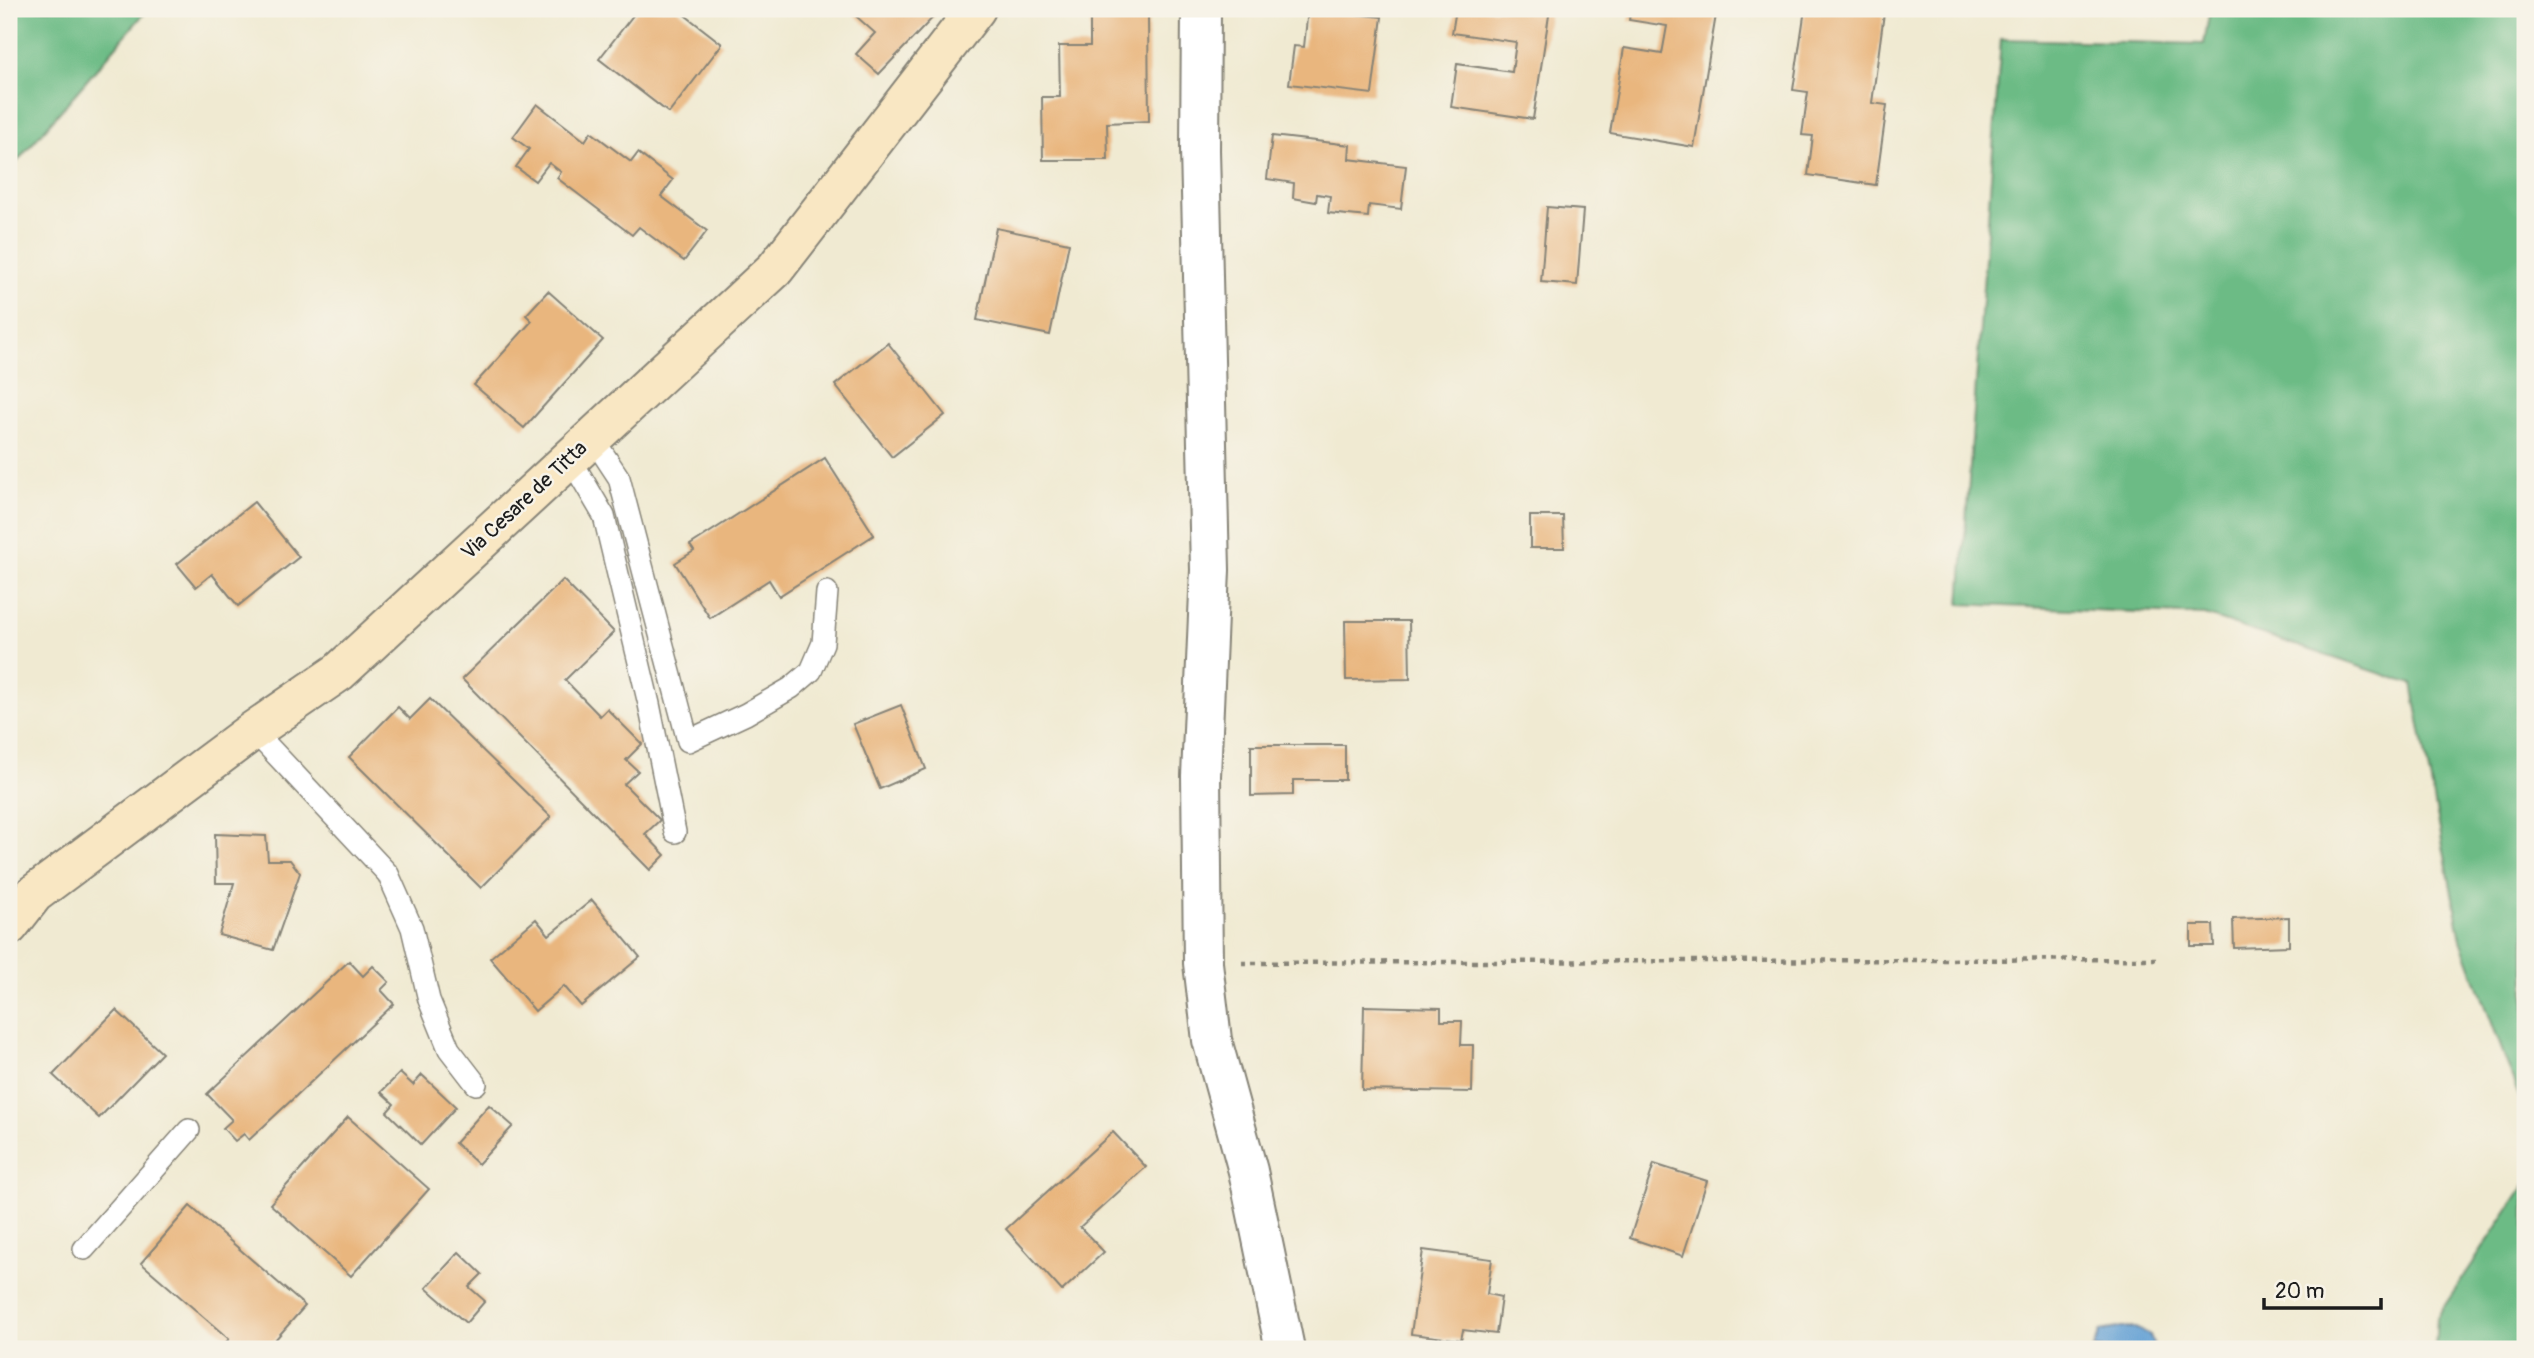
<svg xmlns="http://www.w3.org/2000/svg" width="2534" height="1358" font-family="Pangolin,sans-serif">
  <rect width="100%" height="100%" fill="#f7f3e8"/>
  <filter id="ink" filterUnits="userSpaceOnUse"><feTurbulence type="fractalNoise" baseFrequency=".0143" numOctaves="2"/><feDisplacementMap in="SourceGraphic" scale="14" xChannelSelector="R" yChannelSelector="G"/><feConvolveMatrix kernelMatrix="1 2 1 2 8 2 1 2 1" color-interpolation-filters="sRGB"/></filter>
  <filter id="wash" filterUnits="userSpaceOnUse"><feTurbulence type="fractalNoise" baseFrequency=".00686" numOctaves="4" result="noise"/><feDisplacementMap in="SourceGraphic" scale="28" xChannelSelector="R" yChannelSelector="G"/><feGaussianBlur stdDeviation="1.57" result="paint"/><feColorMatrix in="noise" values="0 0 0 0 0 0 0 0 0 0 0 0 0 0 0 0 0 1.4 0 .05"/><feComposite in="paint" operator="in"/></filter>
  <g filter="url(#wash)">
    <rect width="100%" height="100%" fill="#f0ead2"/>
    <g fill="#6cbb85" stroke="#446c50" stroke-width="2">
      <polygon points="9,9 148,9 9,171"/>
      <polygon points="2210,9 2525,9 2525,1112 2461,940 2412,684 2205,615 1960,604 2001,39 2204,44"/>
      <polygon points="2525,1185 2525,1349 2435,1349 2437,1317"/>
    </g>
    <polygon fill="#63a0d4" stroke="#405e78" stroke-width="2" points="2118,1328 2135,1328 2150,1335 2155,1349 2094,1349 2101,1331"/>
    <g id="blocks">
      <g fill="#e9b67e">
        <polygon points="638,9 677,9 722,44 669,113 599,59"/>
        <polygon points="848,9 941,9 879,74 856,54 875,33"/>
        <polygon points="1111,9 1140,9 1140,14 1148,14 1149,121 1107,123 1108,160 1043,160 1042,97 1060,97 1059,46 1090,46 1090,16 1111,16"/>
        <polygon points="1308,9 1382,17 1372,94 1289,84 1294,46 1304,47"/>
        <polygon points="1456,9 1550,9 1533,119 1451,107 1457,64 1512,72 1516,42 1452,33"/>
        <polygon points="1631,9 1717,9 1694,147 1610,133 1624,48 1662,54 1667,26 1629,20"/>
        <polygon points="1805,9 1851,9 1884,13 1872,103 1887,105 1876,185 1808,175 1813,136 1802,135 1808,92 1793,90"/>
        <polygon points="537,104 585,141 591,132 631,162 638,153 673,180 661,196 707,231 684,261 639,227 632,235 557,178 561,172 549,163 535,181 516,167 529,149 513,137"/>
        <polygon points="1272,136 1350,145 1349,159 1406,166 1401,209 1369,205 1368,217 1328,213 1330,196 1317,194 1316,202 1293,198 1294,183 1267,179"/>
        <polygon points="1547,207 1583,210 1577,285 1541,282"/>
        <polygon points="996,228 1069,243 1050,335 977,320"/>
        <polygon points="548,291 603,340 524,428 474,385 532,321 526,315"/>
        <polygon points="888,343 945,415 892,457 835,385"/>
        <polygon points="825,458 874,535 779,596 769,580 710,618 675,563 694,551 690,545"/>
        <polygon points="254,502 299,557 238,606 212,574 196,587 177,564"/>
        <polygon points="1530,516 1563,516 1564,548 1530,548"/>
        <polygon points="563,580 614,632 565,680 600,716 607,709 642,744 626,760 638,771 624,784 660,820 645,834 665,855 650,870 462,679"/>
        <polygon points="1345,621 1409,621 1410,679 1346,680"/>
        <polygon points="430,699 551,817 481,888 349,757 398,707 410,719"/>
        <polygon points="901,705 926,769 880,789 853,724"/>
        <polygon points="1251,745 1345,745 1345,780 1293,780 1293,795 1251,796"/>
        <polygon points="215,834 266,836 268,860 290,860 300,873 273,950 219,935 234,883 216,883"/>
        <polygon points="592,900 640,957 581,1006 564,986 535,1011 490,958 536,919 549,935"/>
        <polygon points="2289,917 2289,946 2234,948 2233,919"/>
        <polygon points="2191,925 2213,925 2214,946 2191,946"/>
        <polygon points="349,961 363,976 373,966 389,982 381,990 394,1004 249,1140 244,1134 235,1141 223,1128 232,1120 207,1094"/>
        <polygon points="1364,1006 1441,1008 1441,1021 1462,1021 1461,1045 1473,1045 1472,1092 1362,1090"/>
        <polygon points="116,1010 162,1053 99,1118 53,1075"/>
        <polygon points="400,1073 413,1085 422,1075 456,1107 421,1145 387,1112 394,1104 381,1092"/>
        <polygon points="489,1105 513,1126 478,1164 455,1143"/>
        <polygon points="348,1117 429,1189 351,1276 270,1204"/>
        <polygon points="1113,1132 1146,1167 1080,1227 1104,1252 1062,1291 1006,1229"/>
        <polygon points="1654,1164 1707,1181 1683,1256 1630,1238"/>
        <polygon points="190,1206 305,1306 267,1349 220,1349 229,1339 141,1263"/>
        <polygon points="1423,1250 1492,1259 1487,1294 1501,1297 1496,1334 1463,1330 1461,1340 1411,1334"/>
        <polygon points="459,1252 482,1274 469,1287 485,1301 466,1323 426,1288"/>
      </g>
    </g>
  </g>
  <g filter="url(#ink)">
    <use href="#blocks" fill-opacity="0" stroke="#868377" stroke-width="2"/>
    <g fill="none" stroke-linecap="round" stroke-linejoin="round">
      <g stroke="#868377" stroke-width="24">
        <g id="lane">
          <polyline points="592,437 619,478 688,741 746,714 791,688 811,671 823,643 827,592"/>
          <polyline points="570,458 604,516 649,704 675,832"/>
          <polyline points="253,730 388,874 412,928 429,1000 449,1049 476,1084"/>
          <polyline points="84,1249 189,1130"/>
        </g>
      </g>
      <g stroke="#868377" stroke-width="42">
        <polyline id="street" points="1201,9 1200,150 1210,570 1201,776 1203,963 1212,1040 1248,1171 1285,1349"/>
      </g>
      <g stroke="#868377" stroke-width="42">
        <polyline id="secondary" points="9,926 34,894 247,735 339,672 775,269 976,9"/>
      </g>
      <polyline stroke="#868377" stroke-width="4.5" stroke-dasharray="5 5" stroke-linecap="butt" points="1242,963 2156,959"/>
      <use href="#lane" stroke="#fff" stroke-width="21"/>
      <use href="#street" stroke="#fff" stroke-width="38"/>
      <use href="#secondary" stroke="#f9e7c3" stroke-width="38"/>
    </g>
  </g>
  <g text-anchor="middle" stroke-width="5" stroke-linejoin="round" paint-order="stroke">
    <g font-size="21" fill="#1c1c1c" stroke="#f7f3e8">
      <text transform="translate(524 500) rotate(-43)" y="7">Via Cesare de Titta</text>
    </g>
  </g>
  <rect width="2534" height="1358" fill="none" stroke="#f7f3e8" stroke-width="35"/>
  <path d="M2264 1298v10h117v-10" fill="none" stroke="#1c1c1c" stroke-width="3.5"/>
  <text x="2275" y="1298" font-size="21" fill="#1c1c1c" stroke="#f7f3e8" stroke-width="5" paint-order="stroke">20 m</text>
</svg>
